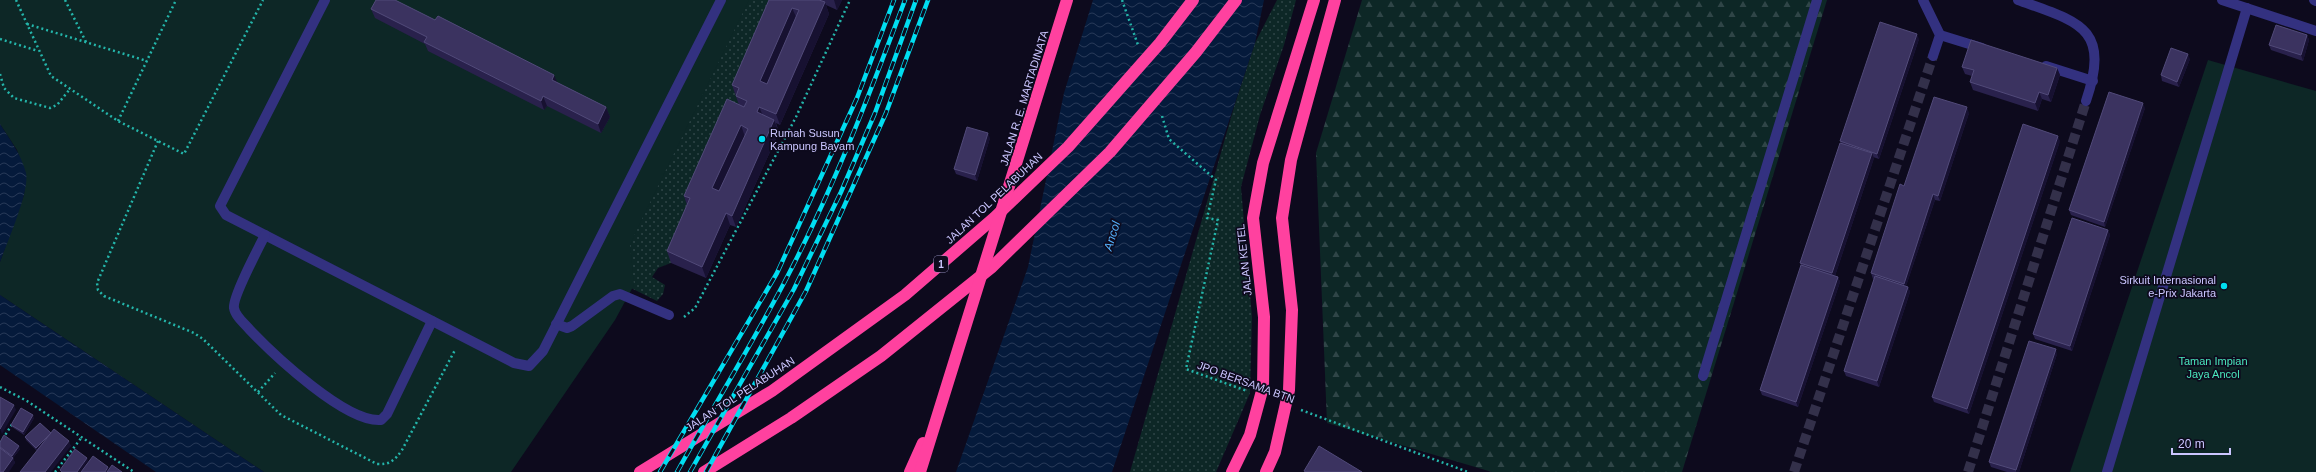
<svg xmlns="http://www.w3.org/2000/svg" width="2316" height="472" font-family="Helvetica,sans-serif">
  <defs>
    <pattern id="grass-dots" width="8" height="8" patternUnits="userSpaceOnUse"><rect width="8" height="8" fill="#0d2726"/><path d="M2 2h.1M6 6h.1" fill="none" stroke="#2f4547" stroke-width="1.8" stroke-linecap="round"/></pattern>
    <pattern id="forest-firs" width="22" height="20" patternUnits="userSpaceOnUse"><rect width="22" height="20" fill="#0d2726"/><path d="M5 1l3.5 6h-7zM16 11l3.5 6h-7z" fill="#2f4547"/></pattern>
    <pattern id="water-waves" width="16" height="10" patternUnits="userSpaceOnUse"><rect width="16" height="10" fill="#051a3b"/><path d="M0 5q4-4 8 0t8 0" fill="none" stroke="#283a58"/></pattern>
  </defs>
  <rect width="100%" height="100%" fill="#0d0a1d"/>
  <g fill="url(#grass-dots)">
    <polygon points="736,0 779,0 743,100 671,263 658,268 652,277 665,285 663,294 657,301 623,284 644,162"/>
    <polygon points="1277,0 1296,0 1284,45 1260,115 1241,187 1252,317 1250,393 1216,472 1130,472 1234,107 1255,43"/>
  </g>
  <polygon fill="url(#forest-firs)" points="1362,0 1827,0 1682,472 1492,472 1327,423 1316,153"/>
  <g fill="#0d2726">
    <polygon points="0,0 749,0 638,227 630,245 634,285 615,320 511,472 264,472 0,295 0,262 24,195 26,175 17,150 0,124"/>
    <polygon points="2208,60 2316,91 2316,472 2070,472"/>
  </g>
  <g fill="url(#water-waves)">
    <polygon points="1093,0 1264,0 1255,43 1112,472 956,472 1028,267 1064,93"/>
    <path d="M0,124C10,140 21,154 26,173C30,191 7,243 0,262Z"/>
    <polygon points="0,295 264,472 156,472 0,365"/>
  </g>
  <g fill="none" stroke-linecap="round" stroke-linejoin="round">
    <g stroke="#33304a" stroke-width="10" stroke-dasharray="10 5" stroke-linecap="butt">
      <polyline points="1794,472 1933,56"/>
      <polyline points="1968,472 2086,101"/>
    </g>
    <g stroke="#24b5aa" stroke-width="2.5" stroke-dasharray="2 3" stroke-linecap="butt">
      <polyline points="16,0 51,76 118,121 184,154 263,0"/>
      <polyline points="65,0 86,42"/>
      <polyline points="1122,0 1138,45"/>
      <polyline points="27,24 147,61"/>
      <polyline points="0,39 38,51"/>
      <polyline points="0,74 4,88 14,98 50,108 57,105 70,89"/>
      <polyline points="1162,116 1169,139 1216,180 1207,218 1218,220 1186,369 1247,391"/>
      <polyline points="118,121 176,0"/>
      <path d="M158,141L97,283L98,290L104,296L194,333L203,339L281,415L377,464C390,465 395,460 402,450L455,350"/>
      <polyline points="684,317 695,308 796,117 850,0"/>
      <polyline points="0,387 27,401 134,472"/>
      <polyline points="258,392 275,373"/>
      <polyline points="1301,410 1468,472"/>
      <polyline points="0,443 13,423"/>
      <polyline points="55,472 82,437"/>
    </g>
    <g stroke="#333180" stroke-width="10">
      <polyline points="325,0 220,206 226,215 514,363 529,366 543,351 721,0"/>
      <polyline points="1923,0 1940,35 1933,56"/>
      <path d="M2018,0C2079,22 2111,27 2086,101"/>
      <polyline points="2222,0 2316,31"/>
      <polyline points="2314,0 2316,1"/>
      <polyline points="1940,35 1982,48"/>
      <polyline points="2046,66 2093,81"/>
      <path d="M265,235C259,247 232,298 234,308C235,316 245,324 250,330C274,355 346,423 381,420L387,414L432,321"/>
      <polyline points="556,324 567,328 572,326 613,296 620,294 669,315"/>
      <polyline points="1703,376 1817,0"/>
      <polyline points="2107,472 2247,8"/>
    </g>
    <g stroke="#ff419f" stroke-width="12">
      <polyline points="640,472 772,391 905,295 994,218 1068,147 1160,43 1193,0"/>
      <polyline points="704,472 791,418 881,356 992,267 1110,152 1196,52 1236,0"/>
      <polyline points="910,472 923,443"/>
      <polyline points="920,472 1067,0"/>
      <polyline points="1232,472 1250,435 1263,387 1264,317 1253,218 1263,163 1314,0"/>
      <polyline points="1266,472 1275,452 1289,390 1292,310 1282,218 1291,160 1335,0"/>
    </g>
    <g stroke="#00ddf1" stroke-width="4.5">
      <g id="rail">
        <polyline points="660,472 777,273 857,98 894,0"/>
        <path d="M677,472C712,409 750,347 784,283C832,192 869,96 905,0"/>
        <polyline points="690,472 794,289 841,192 875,113 916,0"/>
        <polyline points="706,472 806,291 886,113 928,0"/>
      </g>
    </g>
    <use href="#rail" stroke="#0d0a1d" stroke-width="3" stroke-dasharray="9" stroke-linecap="butt"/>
  </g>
  <g fill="#29214c">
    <polygon points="769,0 842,0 837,10 826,5 829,14 780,125 776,123 779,132 736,227 730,225 706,278 671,263 667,251 687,205 684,196 739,105 732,85"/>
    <polygon points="371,9 557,82 606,107 610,117 601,133 547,106 544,110 428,51 425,44 375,18"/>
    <polygon points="2307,35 2309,40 2303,61 2271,50 2269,45"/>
    <polygon points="1919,39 1879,159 1873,157 1874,158 1835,276 1838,277 1840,282 1798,407 1762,395 1760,390 1801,266 1800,263 1841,143 1840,141"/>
    <polygon points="2190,59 2179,87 2162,81 2161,75"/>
    <polygon points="1962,67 2057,68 2060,75 2051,102 2042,99 2038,111 1973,90 1970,82 1972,76 1965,74"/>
    <polygon points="2145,108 2105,227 2071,215 2069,210"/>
    <polygon points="1969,113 1940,201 1935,200 1906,286 1908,287 1910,292 1879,387 1846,376 1844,371 1874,279 1873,279 1871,273 1904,186"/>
    <polygon points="990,138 977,181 956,174 954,169"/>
    <polygon points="2060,141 1969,414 1934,402 1932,397"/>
    <polygon points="2108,230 2110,235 2072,351 2035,339 2033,334"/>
    <polygon points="2057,354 2019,472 2007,472 1991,467 1989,462"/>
    <polygon points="34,418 24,435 12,427 11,425"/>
    <polygon points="51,433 71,446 37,451 26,440 25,437"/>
    <polygon points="0,442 20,449 13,458 15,463 0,472"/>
  </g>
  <g fill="#171131">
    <polygon points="834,0 842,0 837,10"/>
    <polygon points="825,2 829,14 780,125 776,114"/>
    <polygon points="792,8 797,19 764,93 760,81"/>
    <polygon points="1917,34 1919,39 1879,159 1877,154"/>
    <polygon points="2307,35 2309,40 2303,61 2301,55"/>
    <polygon points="2188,54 2190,59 2179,87 2177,82"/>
    <polygon points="2057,68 2060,75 2051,102 2048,95"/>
    <polygon points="554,75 558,84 552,80"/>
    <polygon points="2039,92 2042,99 2038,111 2035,103"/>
    <polygon points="543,96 547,106 544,110 541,101"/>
    <polygon points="2143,103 2145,108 2105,227 2104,222"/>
    <polygon points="606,107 610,117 601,133 598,124"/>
    <polygon points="759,107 764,118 757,112"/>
    <polygon points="1967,107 1969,113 1940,201 1938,196"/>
    <polygon points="774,120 779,132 736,227 732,216"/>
    <polygon points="741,125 745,137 717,199 712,188"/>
    <polygon points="988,133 990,138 977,181 975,175"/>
    <polygon points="2058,136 2060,141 1969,414 1967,409"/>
    <polygon points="1872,153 1874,158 1834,279 1832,273"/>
    <polygon points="1933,194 1935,200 1905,289 1904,284"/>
    <polygon points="726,213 730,225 706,278 702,267"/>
    <polygon points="2108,230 2110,235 2072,351 2070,346"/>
    <polygon points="1838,277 1840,282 1798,407 1796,402"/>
    <polygon points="1908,287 1910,292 1879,387 1877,381"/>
    <polygon points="2056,349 2057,354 2019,472 2016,472 2016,470"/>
    <polygon points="14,405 16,410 2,434 0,429"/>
    <polygon points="33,415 34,418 24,435 23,432"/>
    <polygon points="51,433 37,451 36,448"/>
    <polygon points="69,441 71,446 51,472 45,472"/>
    <polygon points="19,446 20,449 13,458 12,456"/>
    <polygon points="13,458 15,463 9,472 3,472"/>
    <polygon points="87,458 88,461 80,472 77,472"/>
    <polygon points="108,467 110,472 105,472"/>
  </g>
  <g fill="#3b3360" stroke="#514a79" fill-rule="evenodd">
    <polygon points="376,0 395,0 435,20 438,16 554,75 552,80 606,107 598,124 543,96 541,101 424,42 427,37 371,9"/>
    <path d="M769,0H819L825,2L776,114L759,107L757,112L774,120L732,216L726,213L702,267L667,251L690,198L684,196L727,99L744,107L747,101L736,96L739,88L732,85ZM792,8L799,10L767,84L760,81ZM741,125L748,129L719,191L712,188Z"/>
    <polygon points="1880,22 1917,34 1877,154 1840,141"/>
    <polygon points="2276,25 2307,35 2301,55 2269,45"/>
    <polygon points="1971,40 2057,68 2048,95 2039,92 2035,103 1970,82 1974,70 1962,67"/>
    <polygon points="2171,48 2188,54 2177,82 2161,75"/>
    <polygon points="2109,92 2143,103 2104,222 2069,210"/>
    <polygon points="1934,97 1967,107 1938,196 1933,194 1904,284 1871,273 1900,184 1904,186"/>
    <polygon points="2023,124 2058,136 1967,409 1932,397"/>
    <polygon points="967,127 988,133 975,175 954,169"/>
    <polygon points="1840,143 1872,153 1832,273 1800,263"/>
    <polygon points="2072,218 2108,230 2070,346 2033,334"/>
    <polygon points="1801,265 1838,277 1796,402 1760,390"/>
    <polygon points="1875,276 1908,287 1877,381 1844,371"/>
    <polygon points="2029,341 2056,349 2016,470 1989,462"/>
    <polygon points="0,397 14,405 0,429"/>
    <polygon points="21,408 33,415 23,432 11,425"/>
    <polygon points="40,423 51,433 36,448 25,437"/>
    <polygon points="54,429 69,441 45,472 20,472"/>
    <polygon points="4,435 19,446 12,456 0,447 0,442"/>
    <polygon points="1319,446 1362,472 1306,472 1304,471"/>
    <polygon points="0,448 13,458 3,472 0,472"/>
    <polygon points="75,449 87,458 77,472 62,472 60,470"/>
    <polygon points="93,456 108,467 105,472 81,472"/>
    <polygon points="112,465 122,472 107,472"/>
  </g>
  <g fill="#00ddf1" stroke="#0d0a1d" stroke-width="1.5">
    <circle cx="762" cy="139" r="4"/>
    <circle cx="2224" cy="286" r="4"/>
  </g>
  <g text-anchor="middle" stroke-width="3.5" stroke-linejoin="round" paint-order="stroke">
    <rect fill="#0d0a1d" stroke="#928ebb" stroke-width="1" x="934" y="256" width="14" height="16" rx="3"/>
    <g font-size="10" font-weight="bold" fill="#cbc6ff">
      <text x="941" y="268">1</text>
    </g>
    <g font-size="11" fill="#cbc6ff" stroke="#0d0a1d">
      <text transform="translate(1024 98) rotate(-73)" y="4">JALAN R. E. MARTADINATA</text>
      <text transform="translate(994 198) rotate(-43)" y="4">JALAN TOL PELABUHAN</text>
      <text transform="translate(1244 260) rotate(-96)" y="4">JALAN KETEL</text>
      <text transform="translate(1246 382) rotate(20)" y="4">JPO BERSAMA BTN</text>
      <text transform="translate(740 394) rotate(-33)" y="4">JALAN TOL PELABUHAN</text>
    </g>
    <g font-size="11" fill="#cbc6ff" stroke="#0d0a1d" text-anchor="start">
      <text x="770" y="137">Rumah Susun<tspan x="770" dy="13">Kampung Bayam</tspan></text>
      <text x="2216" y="284" text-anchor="end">Sirkuit Internasional<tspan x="2216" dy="13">e-Prix Jakarta</tspan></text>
    </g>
    <g font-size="11" fill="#4ae7bd" stroke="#0d0a1d">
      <text x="2213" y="365">Taman Impian<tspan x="2213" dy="13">Jaya Ancol</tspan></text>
    </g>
    <g font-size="12" font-style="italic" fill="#54b3ff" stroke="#0d0a1d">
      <text transform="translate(1112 236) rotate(-73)" y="4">Ancol</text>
    </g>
  </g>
  <path d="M2172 448v6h58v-6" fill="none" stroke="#cbc6ff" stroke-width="2"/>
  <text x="2178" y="448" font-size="12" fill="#cbc6ff" stroke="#0d0a1d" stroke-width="3" paint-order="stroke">20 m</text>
</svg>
